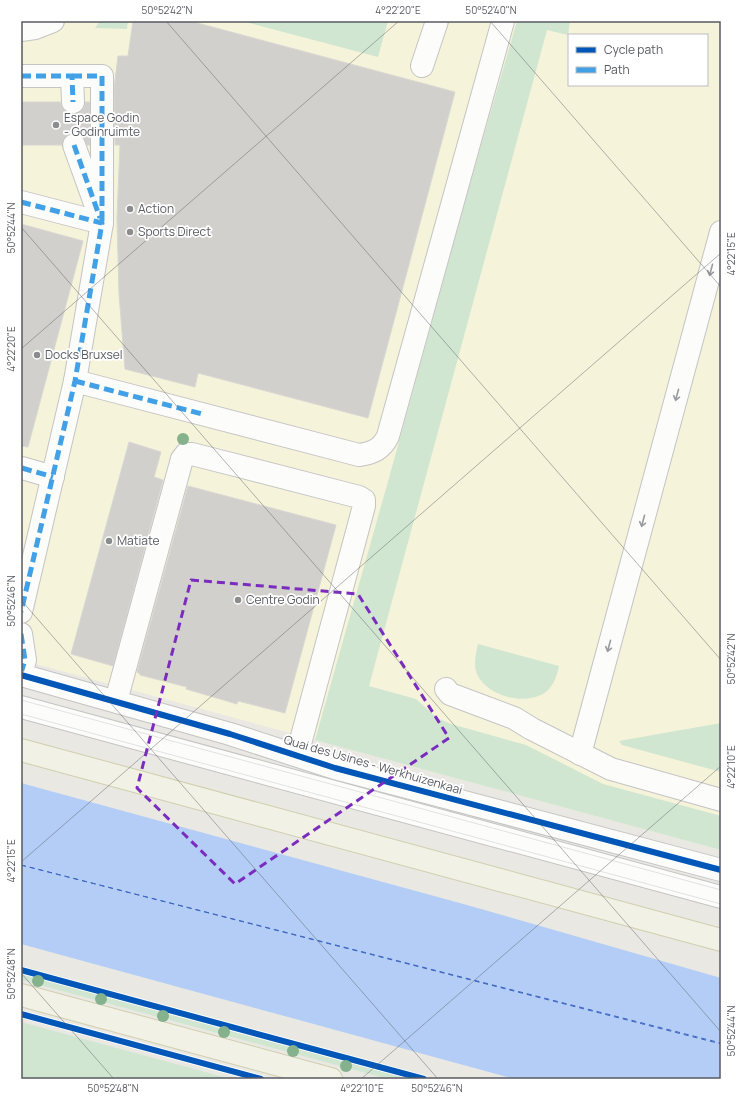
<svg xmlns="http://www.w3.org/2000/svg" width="742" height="1100" font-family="Manrope,sans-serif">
  <rect width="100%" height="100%" fill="#e9e8e2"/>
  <path fill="#f5f3d9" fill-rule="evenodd" d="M21,21H721V850L21,660ZM569,35H707V85H569Z"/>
  <g fill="#d0e6d1">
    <polygon points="100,21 128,21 127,29 95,28"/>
    <polygon points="242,21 388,21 378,57"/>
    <polygon points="517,21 570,21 568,35 547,30 369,686 416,699 437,718 451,724 526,745 603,784 721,816 721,850 315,740 389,478 469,187"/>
    <path d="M478,644L559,666C557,675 554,685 547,691C528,707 487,697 477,674C473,664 476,654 478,644Z"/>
    <polygon points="721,723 721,772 622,745 619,741"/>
    <polygon points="21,973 409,1079 388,1079 21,980"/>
    <polygon points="21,1022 231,1079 21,1079"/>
  </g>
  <polygon fill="#b3cdf6" points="21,783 467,905 721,978 721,1079 515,1079 21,944"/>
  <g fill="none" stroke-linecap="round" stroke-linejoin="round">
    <g stroke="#3e66c3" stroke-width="1" stroke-dasharray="5 4" stroke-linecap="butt">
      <polyline points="21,865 721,1044"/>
      <polyline points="21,865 721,1043"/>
    </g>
  </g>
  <g fill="#d1d0cc" stroke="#d8d7d2">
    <polygon points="133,21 190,21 455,92 368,418 198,373 195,387 125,369 119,294 117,218 120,145 115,145 114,89 118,56 128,56"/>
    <polygon points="21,102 60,102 63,109 67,113 73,114 80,112 84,108 85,102 90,102 90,145 87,145 82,136 76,133 70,133 65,137 62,145 21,145"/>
    <polygon points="21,224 83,241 28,447 21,446"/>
    <polygon points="129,442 161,452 154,477 163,480 113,666 71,654"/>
    <polygon points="188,486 336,525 285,713 238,701 237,704 186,689 187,687 140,675 140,674 137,672"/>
  </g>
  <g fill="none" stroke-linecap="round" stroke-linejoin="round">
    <g stroke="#c5c4c4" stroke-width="24">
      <g id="minor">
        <polyline points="21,30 35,28 53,21"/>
        <polyline points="422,66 437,21"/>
        <polyline points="21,76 72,76 73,102"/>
        <polyline points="72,76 102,76 102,223"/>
        <polyline points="74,145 97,209"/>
        <polyline points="21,202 102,223 75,381 21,612"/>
        <path d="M75,381L359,455C373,453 382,449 388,436L503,21"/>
        <polyline points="22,468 53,477"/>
        <polyline points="21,634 25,660 21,673"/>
        <polyline points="21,675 230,734 335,768 721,870"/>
        <polyline points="446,689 450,694 514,718 532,729 611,769 721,800"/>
        <polyline points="116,701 182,459 186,454 192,454 359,497 364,500 364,506 297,755"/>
        <polyline points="21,707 721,897"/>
        <polyline points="580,754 721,232"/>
      </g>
    </g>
    <g stroke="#d1ceaf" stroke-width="24">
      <g id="major">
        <polyline points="21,750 721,940"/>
        <polyline points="21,995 331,1079"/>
      </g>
    </g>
    <use href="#minor" stroke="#fcfcfb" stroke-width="22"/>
    <use href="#major" stroke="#f1f1e5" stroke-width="22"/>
    <g stroke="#e2e2e1" stroke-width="1">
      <polyline points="21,700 721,890"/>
      <polyline points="21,714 721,904"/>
    </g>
    <g stroke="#42a1e6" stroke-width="5" stroke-dasharray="10 5" stroke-linecap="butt">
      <polyline points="21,76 72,76 73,102"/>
      <polyline points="72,76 102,76 102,223"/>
      <polyline points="74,145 100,218"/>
      <polyline points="21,202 102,223 75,381 21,612"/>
      <polyline points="75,381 202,414"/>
      <polyline points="22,468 53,477"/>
      <polyline points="21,634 25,660 21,673"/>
    </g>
    <g stroke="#fff" stroke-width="8">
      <g id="cycleway">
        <polyline points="21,675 230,734 335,768 721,870"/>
        <polyline points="21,970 424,1079"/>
        <polyline points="21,1014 261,1079"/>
      </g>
    </g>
    <use href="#cycleway" stroke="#0057b8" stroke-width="6"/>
  </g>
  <g fill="#85b28d">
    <circle cx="183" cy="439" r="6"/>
    <circle cx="38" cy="981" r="6"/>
    <circle cx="101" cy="999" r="6"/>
    <circle cx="163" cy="1016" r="6"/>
    <circle cx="224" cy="1032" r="6"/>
    <circle cx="293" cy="1051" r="6"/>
    <circle cx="346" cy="1066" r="6"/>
  </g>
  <defs><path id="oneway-shaft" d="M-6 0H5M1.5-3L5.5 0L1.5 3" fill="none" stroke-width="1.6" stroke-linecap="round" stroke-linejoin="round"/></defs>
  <g stroke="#9a9b9f">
    <use href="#oneway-shaft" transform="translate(711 270) rotate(105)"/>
    <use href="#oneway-shaft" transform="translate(677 395) rotate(105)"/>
    <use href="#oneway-shaft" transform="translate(643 521) rotate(105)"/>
    <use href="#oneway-shaft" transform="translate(609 646) rotate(105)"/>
  </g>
  <path fill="none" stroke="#7b2cbf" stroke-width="3" stroke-dasharray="8 5" stroke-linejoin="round" d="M191,580L358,594L449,738L235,884L137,788Z"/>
  <path fill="none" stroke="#585a61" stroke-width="1" stroke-opacity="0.45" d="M166,21L721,660M490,21L721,287M21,227L721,1032M21,349L399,21M21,600L438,1079M21,862L721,253M21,973L114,1079M361,1079L721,766"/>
  <g fill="#8b8c8e" stroke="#fff" stroke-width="1.5">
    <circle cx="56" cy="125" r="4"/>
    <circle cx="130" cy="209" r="4"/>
    <circle cx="130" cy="232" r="4"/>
    <circle cx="37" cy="355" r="4"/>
    <circle cx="109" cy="541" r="4"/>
    <circle cx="238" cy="600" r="4"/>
  </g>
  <g text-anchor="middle" stroke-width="3.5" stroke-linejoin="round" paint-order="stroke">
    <g font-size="12" fill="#585a61" stroke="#fff" text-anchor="start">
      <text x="64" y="122">Espace Godin<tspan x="64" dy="14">- Godinruimte</tspan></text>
      <text x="138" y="213">Action</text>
      <text x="138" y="236">Sports Direct</text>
      <text x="45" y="359">Docks Bruxsel</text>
      <text x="117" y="545">Matiate</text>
      <text x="246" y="604">Centre Godin</text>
    </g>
    <g font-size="12" fill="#585a61" stroke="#fff">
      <text transform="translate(373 765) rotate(16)" y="4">Quai des Usines - Werkhuizenkaai</text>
    </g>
  </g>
  <rect width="742" height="1100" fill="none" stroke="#ffffff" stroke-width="44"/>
  <rect x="568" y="34" width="140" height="52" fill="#ffffff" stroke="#bcbdc0"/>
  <rect x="576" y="47" width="20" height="6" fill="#0057b8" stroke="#bcbdc0"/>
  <text x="604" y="54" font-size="12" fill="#585a61">Cycle path</text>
  <rect x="576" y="67" width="20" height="6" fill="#42a1e6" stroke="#bcbdc0"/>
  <text x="604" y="74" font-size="12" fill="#585a61">Path</text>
  <rect x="22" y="22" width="698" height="1056" fill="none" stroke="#585a61" stroke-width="1.5"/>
  <g font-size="10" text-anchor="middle" fill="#585a61">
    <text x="167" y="14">50°52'42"N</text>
    <text x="398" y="14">4°22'20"E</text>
    <text x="491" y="14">50°52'40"N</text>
    <text transform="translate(11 228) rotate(-90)" y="4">50°52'44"N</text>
    <text transform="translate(731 254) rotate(-90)" y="4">4°22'15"E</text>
    <text transform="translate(11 349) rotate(-90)" y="4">4°22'20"E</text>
    <text transform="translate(11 601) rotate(-90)" y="4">50°52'46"N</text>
    <text transform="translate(731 659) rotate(-90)" y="4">50°52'42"N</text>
    <text transform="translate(731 767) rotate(-90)" y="4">4°22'10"E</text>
    <text transform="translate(11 861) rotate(-90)" y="4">4°22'15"E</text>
    <text transform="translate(11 974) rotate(-90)" y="4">50°52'48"N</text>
    <text transform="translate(731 1031) rotate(-90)" y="4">50°52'44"N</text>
    <text x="113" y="1092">50°52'48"N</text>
    <text x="362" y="1092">4°22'10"E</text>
    <text x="437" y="1092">50°52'46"N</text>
  </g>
</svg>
